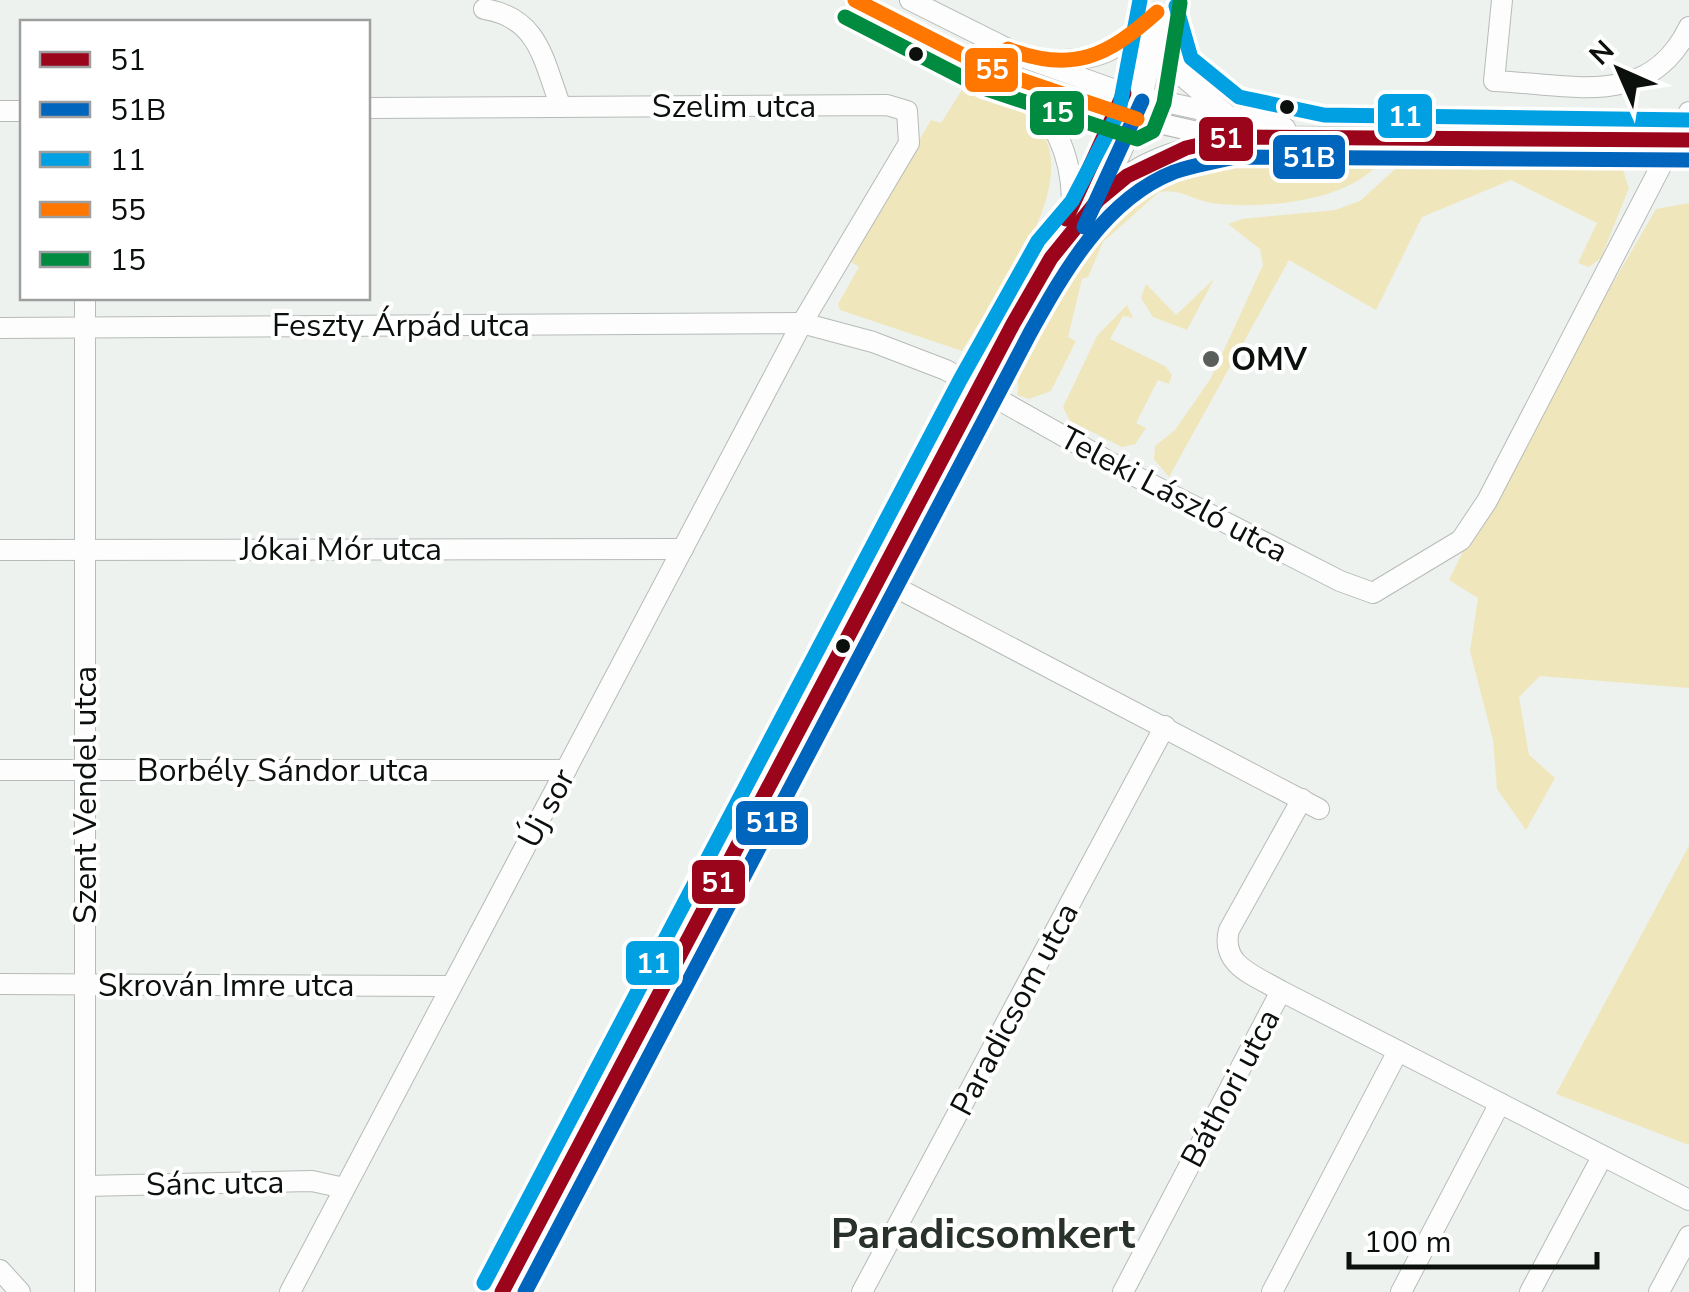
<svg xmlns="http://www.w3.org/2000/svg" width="1689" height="1292" font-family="'Nunito Sans',sans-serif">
  <rect width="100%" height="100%" fill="#edf2ee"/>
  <g fill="#f0e6bb">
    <path d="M965,85C990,96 1022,105 1039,127C1084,188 992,299 962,351L840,310L838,304L859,267L848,260L931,120L941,123Z"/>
    <path d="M1229,148L1322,155L1384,154C1361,202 1259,210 1212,203C1192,200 1181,188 1159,192L1103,242L1088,277L1082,279L1068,337L1076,341L1051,391L1029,399L1017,395C1021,382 1013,370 1017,357C1036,311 1118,164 1173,166L1176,155Z"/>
    <polygon points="1415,151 1606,153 1622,167 1629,188 1601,258 1589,267 1578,263 1597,223 1511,180 1422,217 1376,310 1289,260 1169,477 1154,459 1155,446 1175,430 1211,378 1263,265 1260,249 1228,224 1242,219 1335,210 1360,201"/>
    <polygon points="1689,203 1689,688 1540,676 1519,697 1529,755 1555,778 1526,830 1497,789 1493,740 1470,651 1478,598 1449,580 1496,484 1656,209"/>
    <polygon points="1214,279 1187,330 1153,317 1141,298 1146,284 1176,315"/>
    <polygon points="1127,305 1133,318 1123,316 1110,339 1165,366 1172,375 1169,384 1158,380 1136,423 1146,428 1135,444 1122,447 1070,421 1063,407 1097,336"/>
    <polygon points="1689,846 1689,1145 1556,1094"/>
  </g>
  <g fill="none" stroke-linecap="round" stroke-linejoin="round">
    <g stroke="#b7bbb8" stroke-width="22">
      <g id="minor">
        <path d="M855,0C966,69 1090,111 1218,136L1685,140"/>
        <polyline points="910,0 1028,59 1124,93 1285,128"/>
        <path d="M1502,0L1494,81C1572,84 1649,110 1689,27"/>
        <path d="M484,9C540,18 543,61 561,107"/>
        <polyline points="1158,14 1174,69 1225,113"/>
        <path d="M1050,60C1100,61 1116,52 1152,17"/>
        <path d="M1021,84C1053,121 1071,150 1072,200"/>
        <polyline points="0,111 22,111"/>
        <path d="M1100,199C1132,163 1174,151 1220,140"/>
        <path d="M1063,242C1110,188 1142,119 1152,49"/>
        <polyline points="85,298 85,1292"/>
        <polyline points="0,328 802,323 873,342 946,370 1131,474 1340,581 1373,593 1461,540 1487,501 1689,112"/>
        <polyline points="0,550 683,549"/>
        <polyline points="878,578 1319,809"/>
        <polyline points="0,770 566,770"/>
        <path d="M1302,799L1229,930C1220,965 1254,975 1281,991L1689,1200"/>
        <polyline points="0,984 451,986"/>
        <polyline points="85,1186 312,1181 344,1188"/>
        <polyline points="0,1270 20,1292"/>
        <polyline points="290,1292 802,323 909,143 907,111 887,105 368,108"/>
        <path d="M502,1292L978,389C1046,267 1108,142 1157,12"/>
        <polyline points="862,1292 1165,726"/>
        <polyline points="1123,1292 1281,991"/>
        <polyline points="1272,1292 1398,1051"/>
        <polyline points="1401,1292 1500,1103"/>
        <polyline points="1530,1292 1602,1157"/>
        <polyline points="1659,1292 1689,1236"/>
      </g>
    </g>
    <use href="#minor" stroke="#fcfdfc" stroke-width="20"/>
    <g stroke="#fff" stroke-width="22">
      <g id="bus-1">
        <polyline points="1066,219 1124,93"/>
        <polyline points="502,1292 1013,324 1051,258 1098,200 1127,176 1186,148 1233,137 1689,140"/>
      </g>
    </g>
    <g stroke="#fff" stroke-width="22">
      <g id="bus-2">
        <polyline points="1084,227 1142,101"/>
        <path d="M525,1292L1030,333C1064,272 1105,199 1174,172C1194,165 1215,162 1235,157L1689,160"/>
      </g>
    </g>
    <g stroke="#fff" stroke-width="22">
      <g id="bus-3">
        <polyline points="1176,6 1191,58 1239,97 1324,115 1689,120"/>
        <polyline points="484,1283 960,380 1038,241 1072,201 1119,111 1140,0"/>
      </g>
    </g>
    <g stroke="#fff" stroke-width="22">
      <g id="bus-4">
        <polyline points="855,0 992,70 1137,119"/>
        <path d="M1008,49C1073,74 1108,56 1157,12"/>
      </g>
    </g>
    <g stroke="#fff" stroke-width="22">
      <polyline id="bus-5" points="845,17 983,88 1137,139 1153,131 1164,103 1180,3"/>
    </g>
    <use href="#bus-1" stroke="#9a051c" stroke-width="15"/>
    <use href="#bus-2" stroke="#0065bd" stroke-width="15"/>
    <use href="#bus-3" stroke="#01a0e3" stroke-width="15"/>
    <use href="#bus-4" stroke="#ff7701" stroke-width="15"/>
    <use href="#bus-5" stroke="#008b40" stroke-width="15"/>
  </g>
  <g fill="#0c100d" stroke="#fff" stroke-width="4">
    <circle cx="916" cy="54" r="9"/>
    <circle cx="1287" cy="107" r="9"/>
    <circle cx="843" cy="646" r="9"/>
  </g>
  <circle fill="#5b5f5c" stroke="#fff" stroke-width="4" cx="1211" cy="359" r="10"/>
  <g text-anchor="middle" stroke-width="8" stroke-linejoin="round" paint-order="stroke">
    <g font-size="32" fill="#0c100d" stroke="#fff">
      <text x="734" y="117">Szelim utca</text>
      <text x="401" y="336">Feszty Árpád utca</text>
      <text transform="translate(1174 494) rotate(28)" y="11">Teleki László utca</text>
      <text x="341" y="560">Jókai Mór utca</text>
      <text x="283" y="781">Borbély Sándor utca</text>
      <text transform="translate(85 795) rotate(-90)" y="11">Szent Vendel utca</text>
      <text transform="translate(546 808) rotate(-62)" y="11">Új sor</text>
      <text x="226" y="996">Skrován Imre utca</text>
      <text transform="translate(1014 1009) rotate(-62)" y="11">Paradicsom utca</text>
      <text transform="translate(1230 1088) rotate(-62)" y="11">Báthori utca</text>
      <text transform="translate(215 1183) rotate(-1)" y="11">Sánc utca</text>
    </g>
    <g font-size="32" font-weight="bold" fill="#0c100d" stroke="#fff" text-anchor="start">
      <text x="1231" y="370">OMV</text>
    </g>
    <g font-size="42" font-weight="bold" fill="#29312b" stroke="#fff">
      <text x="983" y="1248">Paradicsomkert</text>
    </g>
  </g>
  <g stroke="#fff" stroke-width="4">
    <rect x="963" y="46" width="57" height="48" rx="10" fill="#ff7701"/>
    <rect x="1028" y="89" width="58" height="48" rx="10" fill="#008b40"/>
    <rect x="1376" y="92" width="58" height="48" rx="10" fill="#01a0e3"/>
    <rect x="1197" y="115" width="58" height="48" rx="10" fill="#9a051c"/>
    <rect x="1271" y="133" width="76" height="48" rx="10" fill="#0065bd"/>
    <rect x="734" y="799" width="76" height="48" rx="10" fill="#0065bd"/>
    <rect x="690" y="858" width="57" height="48" rx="10" fill="#9a051c"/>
    <rect x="624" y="939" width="57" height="48" rx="10" fill="#01a0e3"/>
  </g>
  <g font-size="28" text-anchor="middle" font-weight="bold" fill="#fff">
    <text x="992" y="79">55</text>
    <text x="1057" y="122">15</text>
    <text x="1405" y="126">11</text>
    <text x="1226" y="148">51</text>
    <text x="1309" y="167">51B</text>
    <text x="772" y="832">51B</text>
    <text x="718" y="892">51</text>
    <text x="653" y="973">11</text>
  </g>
  <rect x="20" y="20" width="350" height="280" fill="#ffffff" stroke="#9e9f9e" stroke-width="2.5"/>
  <rect x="40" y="52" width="50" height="15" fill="#9a051c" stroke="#9e9f9e" stroke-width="2.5"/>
  <text x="110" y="70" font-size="30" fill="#0c100d">51</text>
  <rect x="40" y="102" width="50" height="15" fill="#0065bd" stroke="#9e9f9e" stroke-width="2.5"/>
  <text x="110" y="120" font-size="30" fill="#0c100d">51B</text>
  <rect x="40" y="152" width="50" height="15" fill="#01a0e3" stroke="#9e9f9e" stroke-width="2.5"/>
  <text x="110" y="170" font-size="30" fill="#0c100d">11</text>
  <rect x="40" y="202" width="50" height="15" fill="#ff7701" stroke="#9e9f9e" stroke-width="2.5"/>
  <text x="110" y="220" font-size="30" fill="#0c100d">55</text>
  <rect x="40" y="252" width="50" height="15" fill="#008b40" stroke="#9e9f9e" stroke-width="2.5"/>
  <text x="110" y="270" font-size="30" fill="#0c100d">15</text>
  <g transform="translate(1619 70) rotate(315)" stroke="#ffffff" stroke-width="8" paint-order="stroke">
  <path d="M0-8L18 38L0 25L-18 38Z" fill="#0c100d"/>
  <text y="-15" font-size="28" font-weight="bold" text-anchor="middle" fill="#0c100d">N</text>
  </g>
  <path d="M1349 1252v15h248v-15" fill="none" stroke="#0c100d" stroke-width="5"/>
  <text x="1364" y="1252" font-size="30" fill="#0c100d" stroke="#ffffff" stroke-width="8" paint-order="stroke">100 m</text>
</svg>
